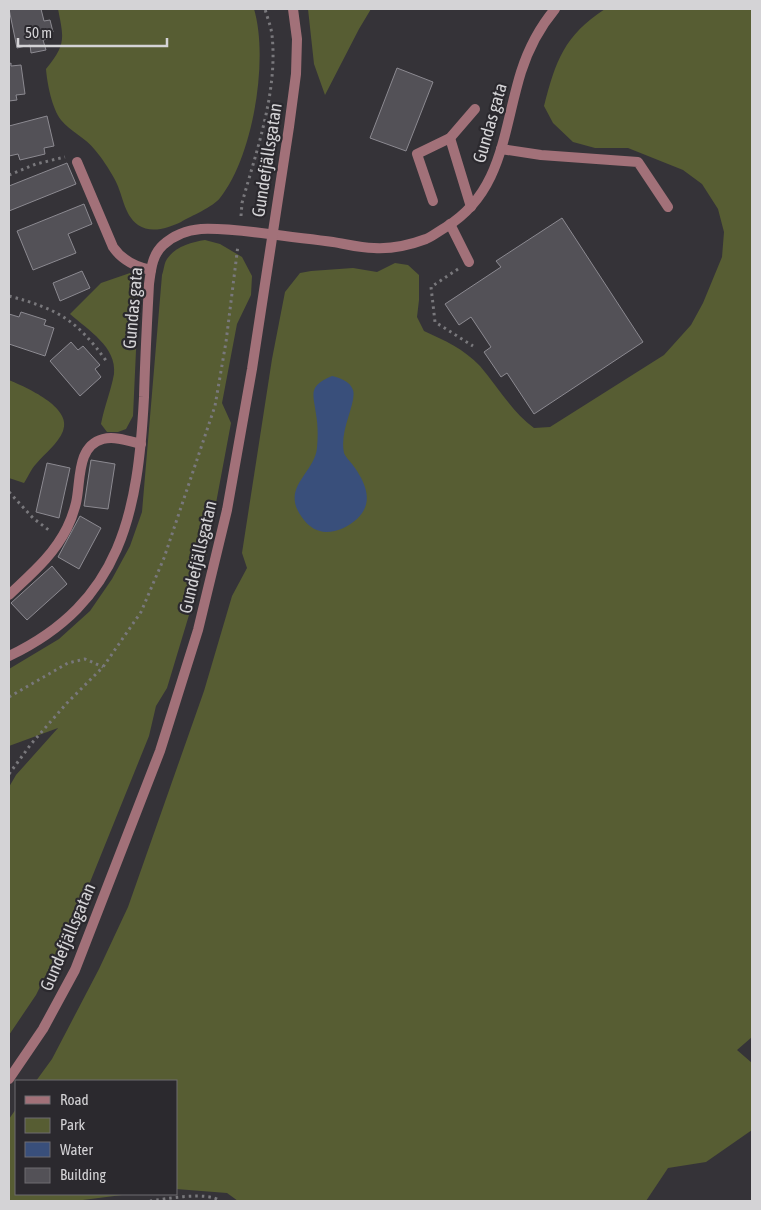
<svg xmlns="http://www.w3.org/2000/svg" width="761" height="1210" font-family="'Asap Condensed',sans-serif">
  <rect width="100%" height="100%" fill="#353338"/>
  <g fill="#575d33">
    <path d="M58,9H254C269,59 253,157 220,198C213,207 191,216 181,222C168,228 151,234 138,225C123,214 123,193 114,178C109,169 102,158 95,150C86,138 70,131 61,120C52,109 47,83 46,69C66,44 64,39 58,9Z"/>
    <polygon points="308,9 371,9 359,29 325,95 314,64"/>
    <path d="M605,9H752V1037L737,1050L752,1063V1130L706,1162L668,1168L646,1201H238L227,1193L176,1189V1081H36L52,1059L99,969L128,907L204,691L232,596L247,568L242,553L272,359L285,292L300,273L311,271L353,268L377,272L395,263L408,265L419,275V300L417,317L424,331C444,340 464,349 480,366C498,387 512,412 534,428L550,427L664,355L691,325L703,303L722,257L724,232L718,209L702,184L683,170L628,148H595L573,142L553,123L544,106C556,60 564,36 605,9Z"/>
    <path d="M205,240L220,244L242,257L252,276L251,295L237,324L222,403L231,423L205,562L167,688L156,706L149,736L82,902L36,995L9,1035V787L16,775L58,728L9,746V669L59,639L90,611L112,579L130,546L142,512L162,275C164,270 164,263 167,259C175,247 191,242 205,240Z"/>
    <path d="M130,273L136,277L139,285L133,416L126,429L118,432H107L101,424C104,407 111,391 114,374C117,347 88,330 70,314L101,283Z"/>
    <path d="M9,380C25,387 73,407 63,431C58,444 45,453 36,464C31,469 28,477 24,483L9,478Z"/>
    <polygon points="16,1109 16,1194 130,1194 75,1201 9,1201 9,1119"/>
  </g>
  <path fill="#394f7b" d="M332,376C340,378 350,381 353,390C357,403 339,430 344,453C346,458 352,463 355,468C366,484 374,503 357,519C349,526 338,532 326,532C318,532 309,527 304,520C278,488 314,475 317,448C318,437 318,425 316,414C313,393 308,386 332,376Z"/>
  <g fill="#535157" stroke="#8c8a91">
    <polygon points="9,9 41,9 44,21 50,20 53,32 47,34 48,39 43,40 46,50 31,53 30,45 17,48"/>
    <polygon points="11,63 11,66 21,65 25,94 16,95 17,100 9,101 9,64"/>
    <polygon points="397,68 433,82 406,151 370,138"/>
    <polygon points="47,116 54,146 44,148 45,154 20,160 18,154 9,156 9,126"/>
    <polygon points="67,163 76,184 9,211 9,186"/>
    <polygon points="84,204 92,224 68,234 76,253 33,270 17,231"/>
    <polygon points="562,218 643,342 534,414 507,373 501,377 484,352 491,347 471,317 459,325 445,304 501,267 496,261"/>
    <polygon points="82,271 90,288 60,301 53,283"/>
    <polygon points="21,312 46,320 44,325 54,328 45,356 9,344 9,314 19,317"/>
    <polygon points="71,342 78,350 83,346 100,365 95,369 101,377 80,396 50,361"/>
    <polygon points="91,460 115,464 108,509 84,506"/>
    <polygon points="47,463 70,468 59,518 36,512"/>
    <polygon points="80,516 101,528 79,569 58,557"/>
    <polygon points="52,566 67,584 27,620 11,603"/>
  </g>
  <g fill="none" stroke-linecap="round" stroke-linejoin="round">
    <g stroke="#79787c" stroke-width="3" stroke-dasharray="2.5 4" stroke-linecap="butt">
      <polyline points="9,175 36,164 65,157"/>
      <path d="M241,216L242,203C257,149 278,91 272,35C271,26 267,17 265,9"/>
      <polyline points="458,269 431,287 435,322 473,346"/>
      <path d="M9,296C58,309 77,320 107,362"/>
      <polyline points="9,492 33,518 50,531"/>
      <polyline points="9,697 68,663 85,659 103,667"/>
      <polyline points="9,774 31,744 67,703 103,667 141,612 164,558 215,406 226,342 238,245"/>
      <path d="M150,1201C165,1199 208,1191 220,1201"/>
    </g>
    <g stroke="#a27179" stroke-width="10">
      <polyline points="450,138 471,207"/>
      <polyline points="501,149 541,155 638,162 668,207"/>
      <path d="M77,162L113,247C122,260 136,267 151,270"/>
      <polyline points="433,201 417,154 450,138 475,109"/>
      <polyline points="450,224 469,262"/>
      <path d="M9,595C31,574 53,556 67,528C71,520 74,511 76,503C81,482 76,446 103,439C115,436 129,441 141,444"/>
    </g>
    <g stroke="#a27179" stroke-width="10">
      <path d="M9,656C122,602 138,512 144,397C145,359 147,322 149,284C151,270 152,255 163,245C173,236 187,230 201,229C223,228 246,231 269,234C290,237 311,239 333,242C346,244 360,248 374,248C391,249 410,245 426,239C433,236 439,231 446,227C503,192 503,130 521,72C528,50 540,27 555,9"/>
      <polyline points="9,1079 43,1029 75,970 160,751 198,630 227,510 252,369 289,127 296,74 297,39 293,9"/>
    </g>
  </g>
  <g text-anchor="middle" stroke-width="4.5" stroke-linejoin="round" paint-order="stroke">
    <g font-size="18" fill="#d4d3d6" stroke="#2b292e">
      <text transform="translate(490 123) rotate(-74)" y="6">Gundas gata</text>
      <text transform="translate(267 160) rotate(-81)" y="6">Gundefjällsgatan</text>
      <text transform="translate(133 308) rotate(-85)" y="6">Gundas gata</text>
      <text transform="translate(198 557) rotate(-77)" y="6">Gundefjällsgatan</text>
      <text transform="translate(68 937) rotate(-67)" y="6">Gundefjällsgatan</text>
    </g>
  </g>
  <rect width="761" height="1210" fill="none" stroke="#d4d3d6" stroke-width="20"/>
  <rect x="15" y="1080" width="162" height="115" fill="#2b292e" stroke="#6f6d71"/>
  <rect x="25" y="1096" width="25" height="8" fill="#a27179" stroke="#6f6d71"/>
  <text x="60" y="1105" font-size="15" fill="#d4d3d6">Road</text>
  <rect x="25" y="1118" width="25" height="15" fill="#575d33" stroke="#6f6d71"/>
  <text x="60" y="1130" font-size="15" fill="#d4d3d6">Park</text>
  <rect x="25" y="1142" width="25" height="15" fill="#394f7b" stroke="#6f6d71"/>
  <text x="60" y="1155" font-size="15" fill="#d4d3d6">Water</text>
  <rect x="25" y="1168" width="25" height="15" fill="#535157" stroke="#6f6d71"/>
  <text x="60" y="1180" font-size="15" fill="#d4d3d6">Building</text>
  <path d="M18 38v8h149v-8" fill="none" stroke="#d4d3d6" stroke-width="2.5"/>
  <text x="25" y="38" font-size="15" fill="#d4d3d6" stroke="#2b292e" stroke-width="4" paint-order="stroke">50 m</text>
</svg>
